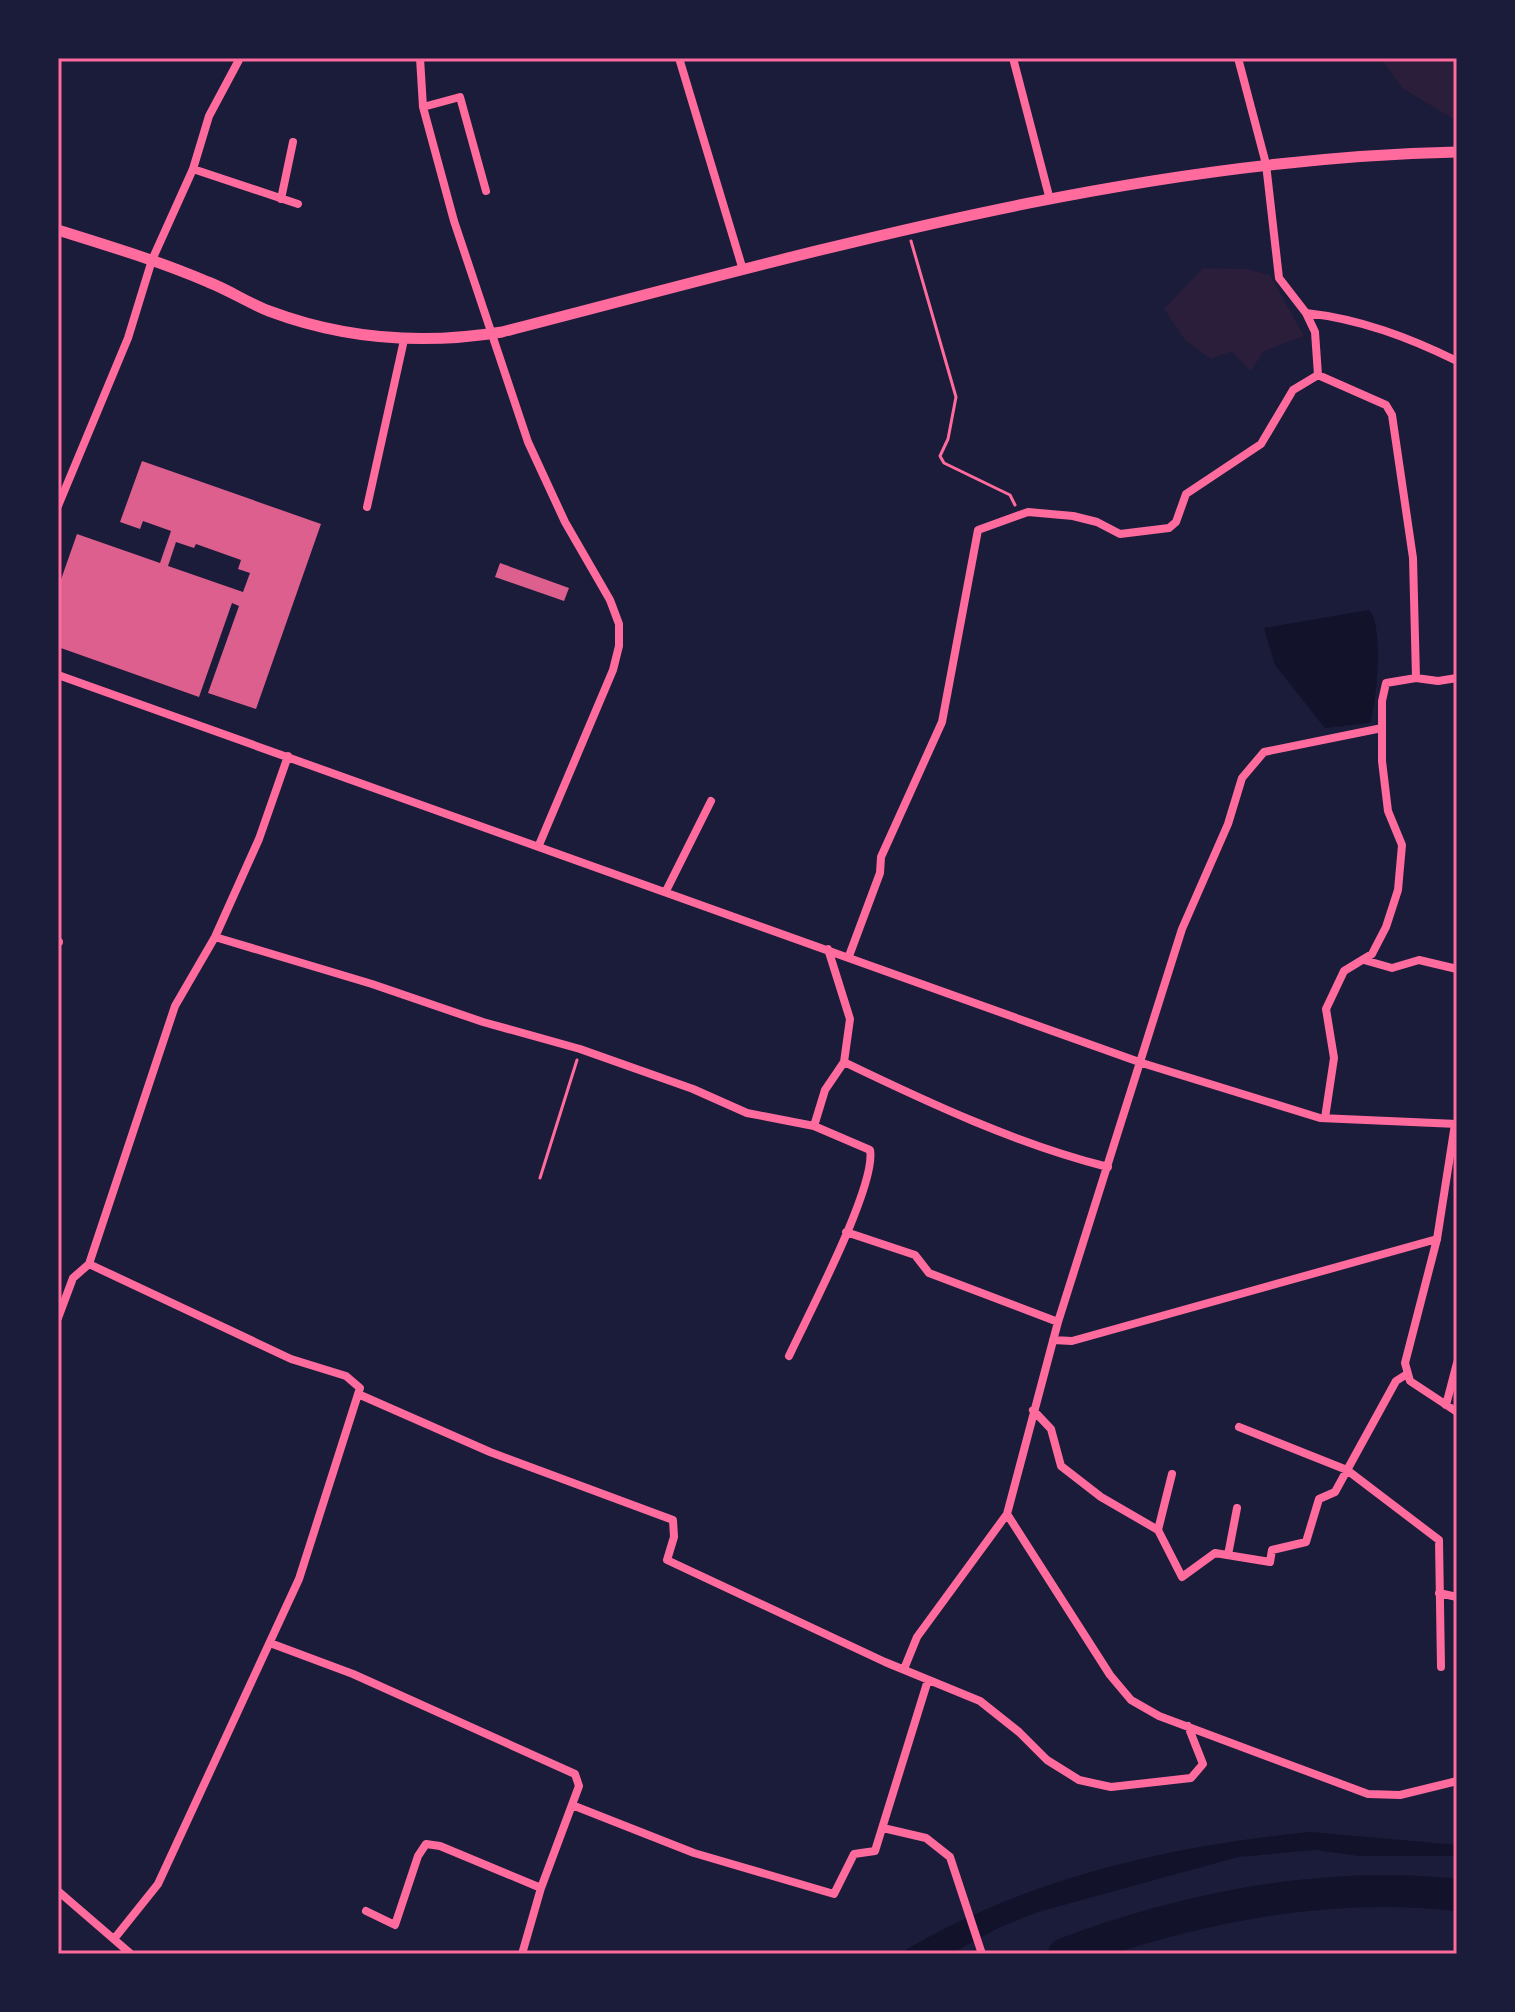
<svg xmlns="http://www.w3.org/2000/svg" width="1515" height="2012" viewBox="0 0 1515 2012" font-family="Commissioner,sans-serif">
<style>
.green{fill:#2a1e3b}
.water{fill:#12122b}
.lines{fill:none;stroke-linecap:round;stroke-linejoin:round}
.river{stroke:#12122b;stroke-width:32}
.building{fill:#dd5f8e;fill-rule:evenodd}
.path{stroke:#ff6b9d;stroke-width:3}
.minor{stroke:#ff6b9d;stroke-width:8}
.tertiary{stroke:#ff6b9d;stroke-width:11}
.neatline{fill:none;stroke:#ff6b9d;stroke-width:3}
</style>
<rect width="100%" height="100%" fill="#1b1b3a"/>
<path class="green" d="M1381,58H1457V121L1402,88Z
M1203,268L1246,269L1270,275L1304,336L1264,351L1251,371L1231,351L1211,359L1185,340L1164,309Z"/>
<path class="water" d="M1369,610C1384,625 1377,702 1370,723L1325,728L1275,665L1264,628Z
M1310,1832L1457,1845V1856H1359L1315,1850L1238,1857L1038,1912L998,1928L951,1954H899C1023,1879 1167,1846 1310,1832Z"/>
<g class="lines">
<path class="river" d="M1064,1954C1187,1908 1326,1880 1457,1895"/>
</g>
<path class="building" d="M142,461L321,524L256,709L208,693L239,606L232,603L199,697L58,647V588L77,534L160,563L171,531L143,521L140,529L120,522ZM176,542L194,548L196,544L241,560L238,569L250,573L243,592L168,566Z
M500,563L569,588L564,601L495,577Z"/>
<g class="lines">
<path class="path" d="M911,241L956,397L948,439L940,456L944,463L1010,495L1015,505
M540,1178L577,1060"/>
<path class="minor" d="M420,58L423,107L454,221L528,442L565,522L610,600L619,624V646L613,670L539,845
M679,58L743,270
M1013,58L1049,196
M1238,58L1266,164L1279,278L1306,313L1315,332L1318,375L1386,405L1392,415L1413,558L1416,678L1386,683L1382,701V761L1388,811L1402,845L1398,890L1386,927L1372,954L1344,971L1326,1009L1334,1058L1325,1118
M423,107L460,97L486,191
M193,169L298,204
M281,199L293,142
M1306,313C1360,319 1408,337 1457,361
M58,506L128,338L152,260L193,169L209,116L240,58
M367,507L404,340
M58,675L1142,1063L1320,1118L1457,1124
M1416,678L1438,681L1457,678
M666,891L711,801
M215,937L372,984L483,1022L580,1049L693,1089L747,1113L814,1126L870,1150C877,1185 807,1317 789,1356
M58,942H59
M849,956L880,873L881,857L942,722L978,530L1028,512L1073,516L1097,522L1120,534L1169,528L1176,522L1186,494L1261,444L1293,390L1318,375
M1364,960L1392,968L1419,960L1457,969
M844,1062C929,1103 1017,1144 1108,1167
M1455,1124L1437,1239L1405,1363L1410,1381L1457,1412
M814,1126L825,1090L844,1062L850,1019L828,949
M846,1232L915,1255L929,1273L1058,1322
M58,1318L73,1278L89,1264
M1053,1340L1072,1341L1437,1239
M358,1394L490,1452L673,1520L674,1537L667,1560L885,1662L980,1701L1019,1732L1047,1760L1079,1780L1111,1787L1191,1778L1203,1764L1188,1726
M1446,1405L1457,1363
M1033,1410L1051,1429L1061,1466L1101,1497L1158,1530L1182,1577L1215,1553L1270,1562L1272,1550L1306,1542L1319,1499L1335,1492L1396,1381L1407,1374
M1239,1427L1347,1470L1439,1540L1441,1667
M1007,1514L1110,1675L1131,1700L1159,1716L1368,1794L1400,1795L1457,1781
M1158,1530L1172,1474
M1228,1555L1237,1508
M1439,1593L1457,1597
M270,1643L353,1674L575,1774L579,1786L541,1888L522,1954
M904,1669L917,1637L1007,1514L1058,1322L1182,929L1228,824L1242,778L1264,752L1382,728
M572,1805L694,1853L834,1894L854,1854L875,1851L928,1680
M883,1828L926,1838L950,1857L982,1954
M58,1891L131,1954
M366,1911L395,1925L418,1856L426,1844L440,1846L541,1888
M114,1939L158,1884L299,1579L360,1388L346,1376L291,1359L89,1264L175,1006L215,937L259,839L288,756"/>
<path class="tertiary" d="M58,230C109,246 159,261 208,282C229,290 248,303 269,311C346,340 422,345 502,332C817,251 1130,159 1457,152"/>
</g>
<rect width="1515" height="2012" fill="none" stroke="#1b1b3a" stroke-width="120"/>
<rect x="60" y="60" width="1395" height="1892" class="neatline"/>
</svg>
